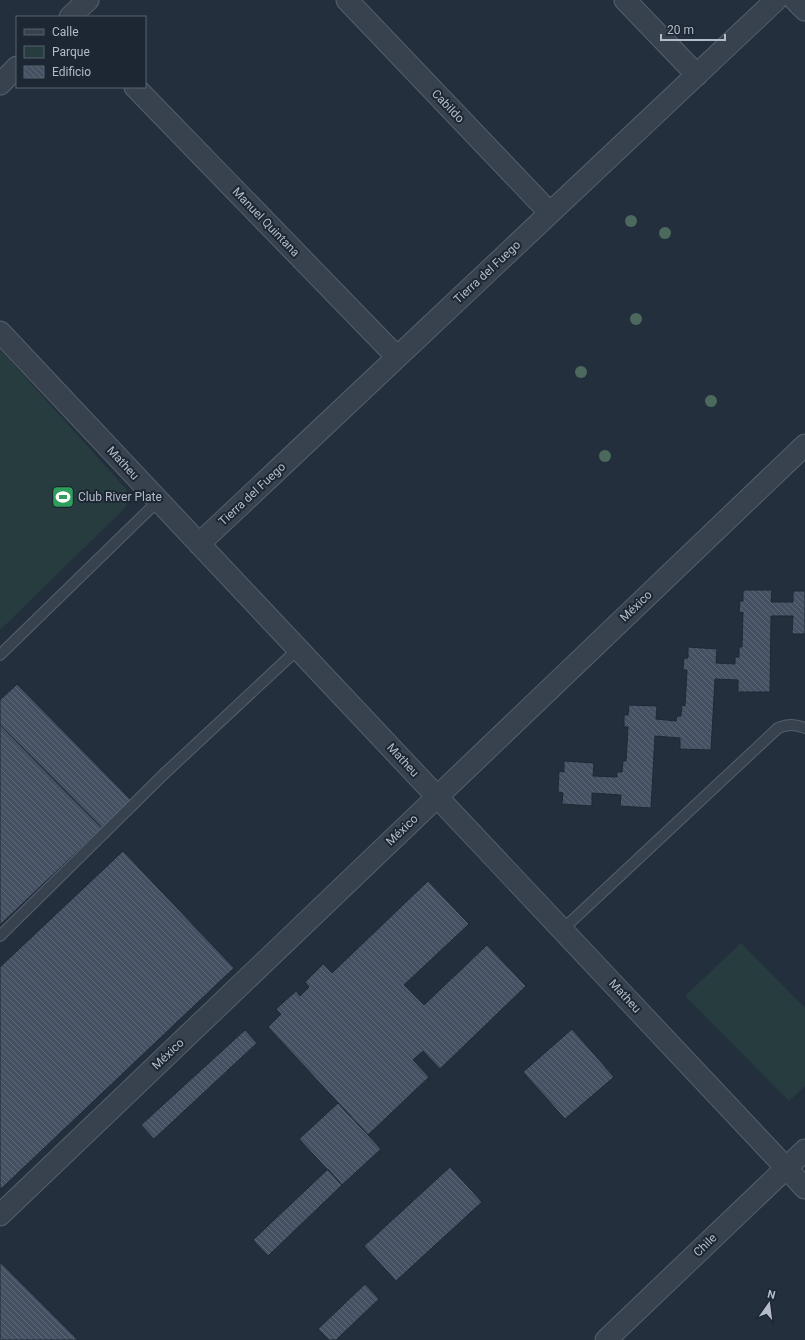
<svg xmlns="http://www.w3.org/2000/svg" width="805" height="1340" viewBox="0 0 805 1340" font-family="Roboto,sans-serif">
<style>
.green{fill:#263c3f}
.building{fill:url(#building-back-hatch);stroke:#1f2835}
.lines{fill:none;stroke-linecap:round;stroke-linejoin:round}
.service-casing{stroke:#565f6c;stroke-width:12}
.minor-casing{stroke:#565f6c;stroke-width:23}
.service{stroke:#38414e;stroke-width:10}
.minor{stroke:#38414e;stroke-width:21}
.tree{fill:#4b6a5d}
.labels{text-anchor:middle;stroke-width:4;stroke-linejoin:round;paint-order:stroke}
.street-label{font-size:12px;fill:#b4bcc9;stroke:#1d2633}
.poi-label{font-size:12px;fill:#b4bcc9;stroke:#1d2633;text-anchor:start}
</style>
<defs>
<pattern id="building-back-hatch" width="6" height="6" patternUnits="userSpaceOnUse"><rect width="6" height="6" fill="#455162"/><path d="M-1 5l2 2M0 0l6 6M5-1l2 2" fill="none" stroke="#5d6877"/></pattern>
</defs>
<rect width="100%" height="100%" fill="#242f3e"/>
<path class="green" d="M0,349L126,489L127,506L0,630Z
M741,943L805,1008V1086L789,1101L685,996Z"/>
<path class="building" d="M743,590H772L771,602H793V591H805V634H792L793,616H771L770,692H738V680L715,679L711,750L680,749V738L655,736L651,808L620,806L621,795L592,793V806L562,804L563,793L558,792L559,771L564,772V761L594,763L593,776L617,777V772H622L623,761H626L628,727H624V715H628L629,705L657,706L656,719L676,721L677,716H681L682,705L685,706L687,670H683L684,658H688V647L717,649L716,663L735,664V657H739V647H742L743,612L739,613L740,601H743Z
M17,684L132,801L102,828L0,725V700Z
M0,725L102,828L0,925Z
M123,851L234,968L1,1189L0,1187V967Z
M428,881L469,924L404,985L424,1005L487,945L526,986L440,1069L423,1051L413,1060L429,1077L368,1135L268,1027L281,1014L276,1009L296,991L300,996L309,987L305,982L323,964L332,973Z
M572,1029L614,1077L565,1119L523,1072Z
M245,1030L257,1043L154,1139L141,1125Z
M338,1103L381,1149L342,1185L299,1139Z
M450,1167L482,1202L396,1281L364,1246Z
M328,1169L342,1185L268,1256L253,1240Z
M0,1262L78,1340H0Z
M365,1284L379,1299L336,1340H329L318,1329Z"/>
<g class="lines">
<g class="service-casing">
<path id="service" d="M0,655L158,501
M562,930L778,728C788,724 795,724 805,728
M0,936L164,774L298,649"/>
</g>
<g class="minor-casing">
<path id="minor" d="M347,0L550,213
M625,0L697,75
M795,0L805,10
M70,17L88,0
M0,84L17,67
M135,87L397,357
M0,332L805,1188
M199,544L776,0
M0,1215L805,445
M606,1340L805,1150"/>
</g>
<use href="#service" class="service"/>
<use href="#minor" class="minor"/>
</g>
<g class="tree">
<circle cx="631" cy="221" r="6"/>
<circle cx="665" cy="233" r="6"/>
<circle cx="636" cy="319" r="6"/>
<circle cx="581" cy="372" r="6"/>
<circle cx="711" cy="401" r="6"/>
<circle cx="605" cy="456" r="6"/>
</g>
<defs>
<g id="stadium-square" transform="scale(1.15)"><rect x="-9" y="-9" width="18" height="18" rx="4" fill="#2e9e5b" stroke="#1d2633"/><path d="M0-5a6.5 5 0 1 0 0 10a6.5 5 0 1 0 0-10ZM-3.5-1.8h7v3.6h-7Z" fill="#fff"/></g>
</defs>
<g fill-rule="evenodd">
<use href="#stadium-square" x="63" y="497"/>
</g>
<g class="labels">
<g class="street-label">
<text transform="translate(448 106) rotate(46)" y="4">Cabildo</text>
<text transform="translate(266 222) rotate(46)" y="4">Manuel Quintana</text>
<text transform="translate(487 272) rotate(-43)" y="4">Tierra del Fuego</text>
<text transform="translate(123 463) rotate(47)" y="4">Matheu</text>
<text transform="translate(252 494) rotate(-43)" y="4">Tierra del Fuego</text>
<text transform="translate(636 606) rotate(-44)" y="4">México</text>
<text transform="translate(403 760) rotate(47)" y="4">Matheu</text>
<text transform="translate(402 830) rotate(-44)" y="4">México</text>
<text transform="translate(625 996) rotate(47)" y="4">Matheu</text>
<text transform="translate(168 1054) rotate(-44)" y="4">México</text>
<text transform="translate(705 1245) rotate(-44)" y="4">Chile</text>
</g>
<g class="poi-label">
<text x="78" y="501">Club River Plate</text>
</g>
</g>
<rect x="16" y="16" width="130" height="72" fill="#1d2633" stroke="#59626f"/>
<rect x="24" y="29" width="20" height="6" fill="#38414e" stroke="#59626f"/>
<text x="52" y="36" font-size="12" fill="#b4bcc9">Calle</text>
<rect x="24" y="46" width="20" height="12" fill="#263c3f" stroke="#59626f"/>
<text x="52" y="56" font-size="12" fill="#b4bcc9">Parque</text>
<rect x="24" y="66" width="20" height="12" fill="url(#building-back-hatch)" stroke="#59626f"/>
<text x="52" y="76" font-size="12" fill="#b4bcc9">Edificio</text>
<g transform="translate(769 1304) rotate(14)" stroke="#1d2633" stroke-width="3" paint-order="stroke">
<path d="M0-3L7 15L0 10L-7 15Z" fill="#b4bcc9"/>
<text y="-6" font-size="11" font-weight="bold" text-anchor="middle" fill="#b4bcc9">N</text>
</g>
<path d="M661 34v6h64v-6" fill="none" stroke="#b4bcc9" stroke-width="2"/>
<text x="667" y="34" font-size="12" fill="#b4bcc9" stroke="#1d2633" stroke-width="3" paint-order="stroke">20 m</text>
</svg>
